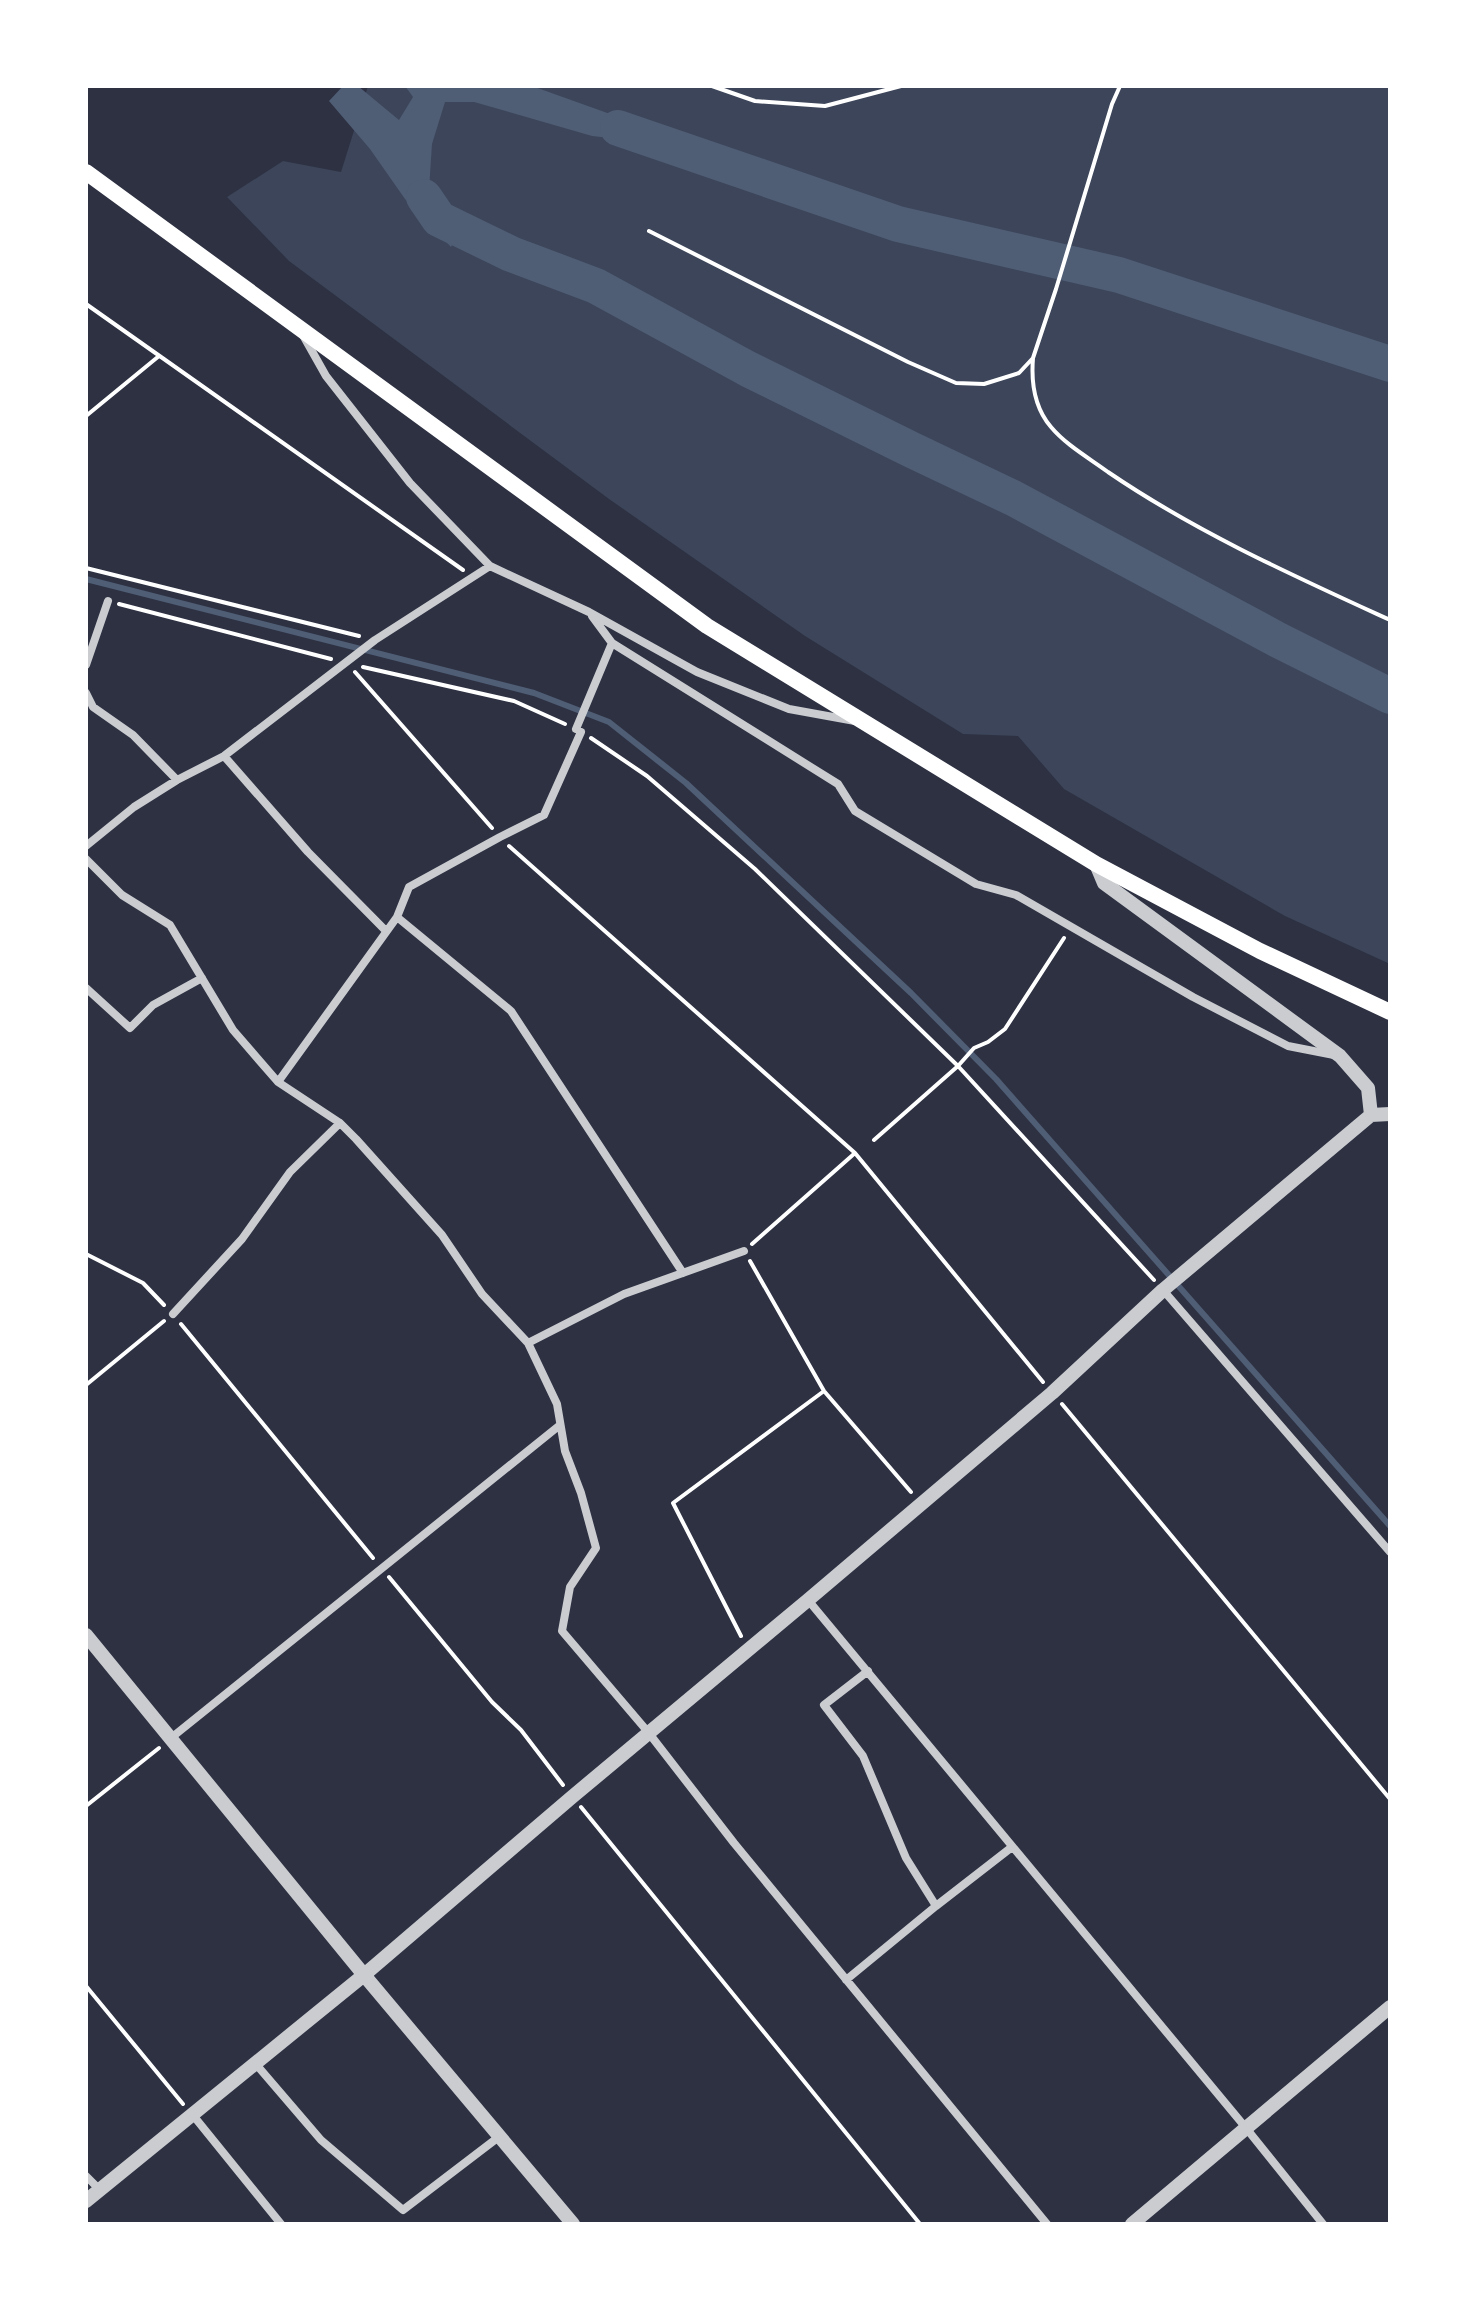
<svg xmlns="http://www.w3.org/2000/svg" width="1476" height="2310" viewBox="0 0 1476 2310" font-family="'Public Sans',sans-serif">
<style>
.green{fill:#3c4559}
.water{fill:#4f5d75}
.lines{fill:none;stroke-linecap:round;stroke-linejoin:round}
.stream{stroke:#4f5d75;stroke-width:6}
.river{stroke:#4f5d75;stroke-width:36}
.path{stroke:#fff;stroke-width:4}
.minor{stroke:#caccd0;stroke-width:8}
.tertiary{stroke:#caccd0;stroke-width:14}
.secondary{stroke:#fff;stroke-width:16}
</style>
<rect width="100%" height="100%" fill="#2d3142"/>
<path class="green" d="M368,86H1390V964L1285,916L1064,789L1018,736L963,734L805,636L609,499L289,261L227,197L283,161L341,172Z"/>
<path class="water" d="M343,86H358L399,120L413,97L405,86H532L613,115L664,144L592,136L474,102H445L432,144L429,190L465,218L451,247L405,199L370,149L329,101Z"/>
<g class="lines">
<path class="stream" d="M86,579L534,693L609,722L686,783L911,993L996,1079L1390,1526"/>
<path class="river" d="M618,128L898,224L1119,275L1390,364
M424,197L439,219L511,254L596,286L748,369L912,450L1013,498L1278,640L1390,696"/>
<path class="path" d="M712,86L755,101L825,106L901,86
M649,231L908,362L956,383L984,384L1019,373L1033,358L1056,289L1112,104L1120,86
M86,304L463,570
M1033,358C1031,382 1034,407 1051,427C1066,445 1089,458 1108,472C1196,532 1294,576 1390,620
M86,416L159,356
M86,568L359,636
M119,604L331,659
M363,667L514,701L565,724
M355,672L492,828
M591,738L647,776L755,869L958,1066L1154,1280
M509,846L855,1153L1043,1382
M874,1140L958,1066L974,1048L988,1042L1005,1029L1064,938
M752,1244L855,1153
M86,1254L143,1283L164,1305
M750,1261L824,1391L911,1492
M181,1324L373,1558
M86,1385L164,1321
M1062,1404L1390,1799
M389,1577L492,1702L521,1730L563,1785
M741,1636L673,1503L824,1391
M86,1806L159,1748
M581,1807L920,2224
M86,1986L183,2104"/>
<path class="minor" d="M304,337L326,376L410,483L490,566L589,612L697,672L789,709L855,721
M612,643L838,784L855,811L976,884L1016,895L1193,997L1288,1046L1334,1055
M86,665L108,601
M86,693L93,707L133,735L177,780
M576,729L612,643L592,616
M224,756L308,852L386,931
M86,846L134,807L177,780L224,756L375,640L490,566
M86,859L122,895L170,925L233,1030L278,1082L340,1123L356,1139L442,1235L482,1294L528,1343L557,1404L565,1451L581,1493L596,1548L570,1587L562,1631L648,1732L734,1843L1047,2224
M397,917L409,887L500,837L544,815L581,732
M86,988L130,1028L153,1005L202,978
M278,1082L397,917L511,1011L683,1273
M1163,1290L1390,1552
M173,1314L242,1239L290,1172L340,1123
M528,1343L624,1294L744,1251
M808,1600L1246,2128L1323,2224
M868,1671L824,1705L863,1756L906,1858L936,1906
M171,1738L560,1425
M846,1980L936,1906L1012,1847
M255,2063L321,2140L403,2210L500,2136
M192,2114L281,2224
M86,2176L99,2189"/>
<path class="tertiary" d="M1096,864L1104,883L1340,1056L1368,1088L1371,1115
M1371,1115L1390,1114
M86,1635L364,1975L573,2224
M86,2201L364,1975L572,1797L808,1600L1052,1393L1163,1290L1371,1115
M1132,2224L1390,2007"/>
<path class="secondary" d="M86,172L707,626L1096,864L1260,951L1390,1012"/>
</g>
<rect width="1476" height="2310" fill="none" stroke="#ffffff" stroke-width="176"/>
</svg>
